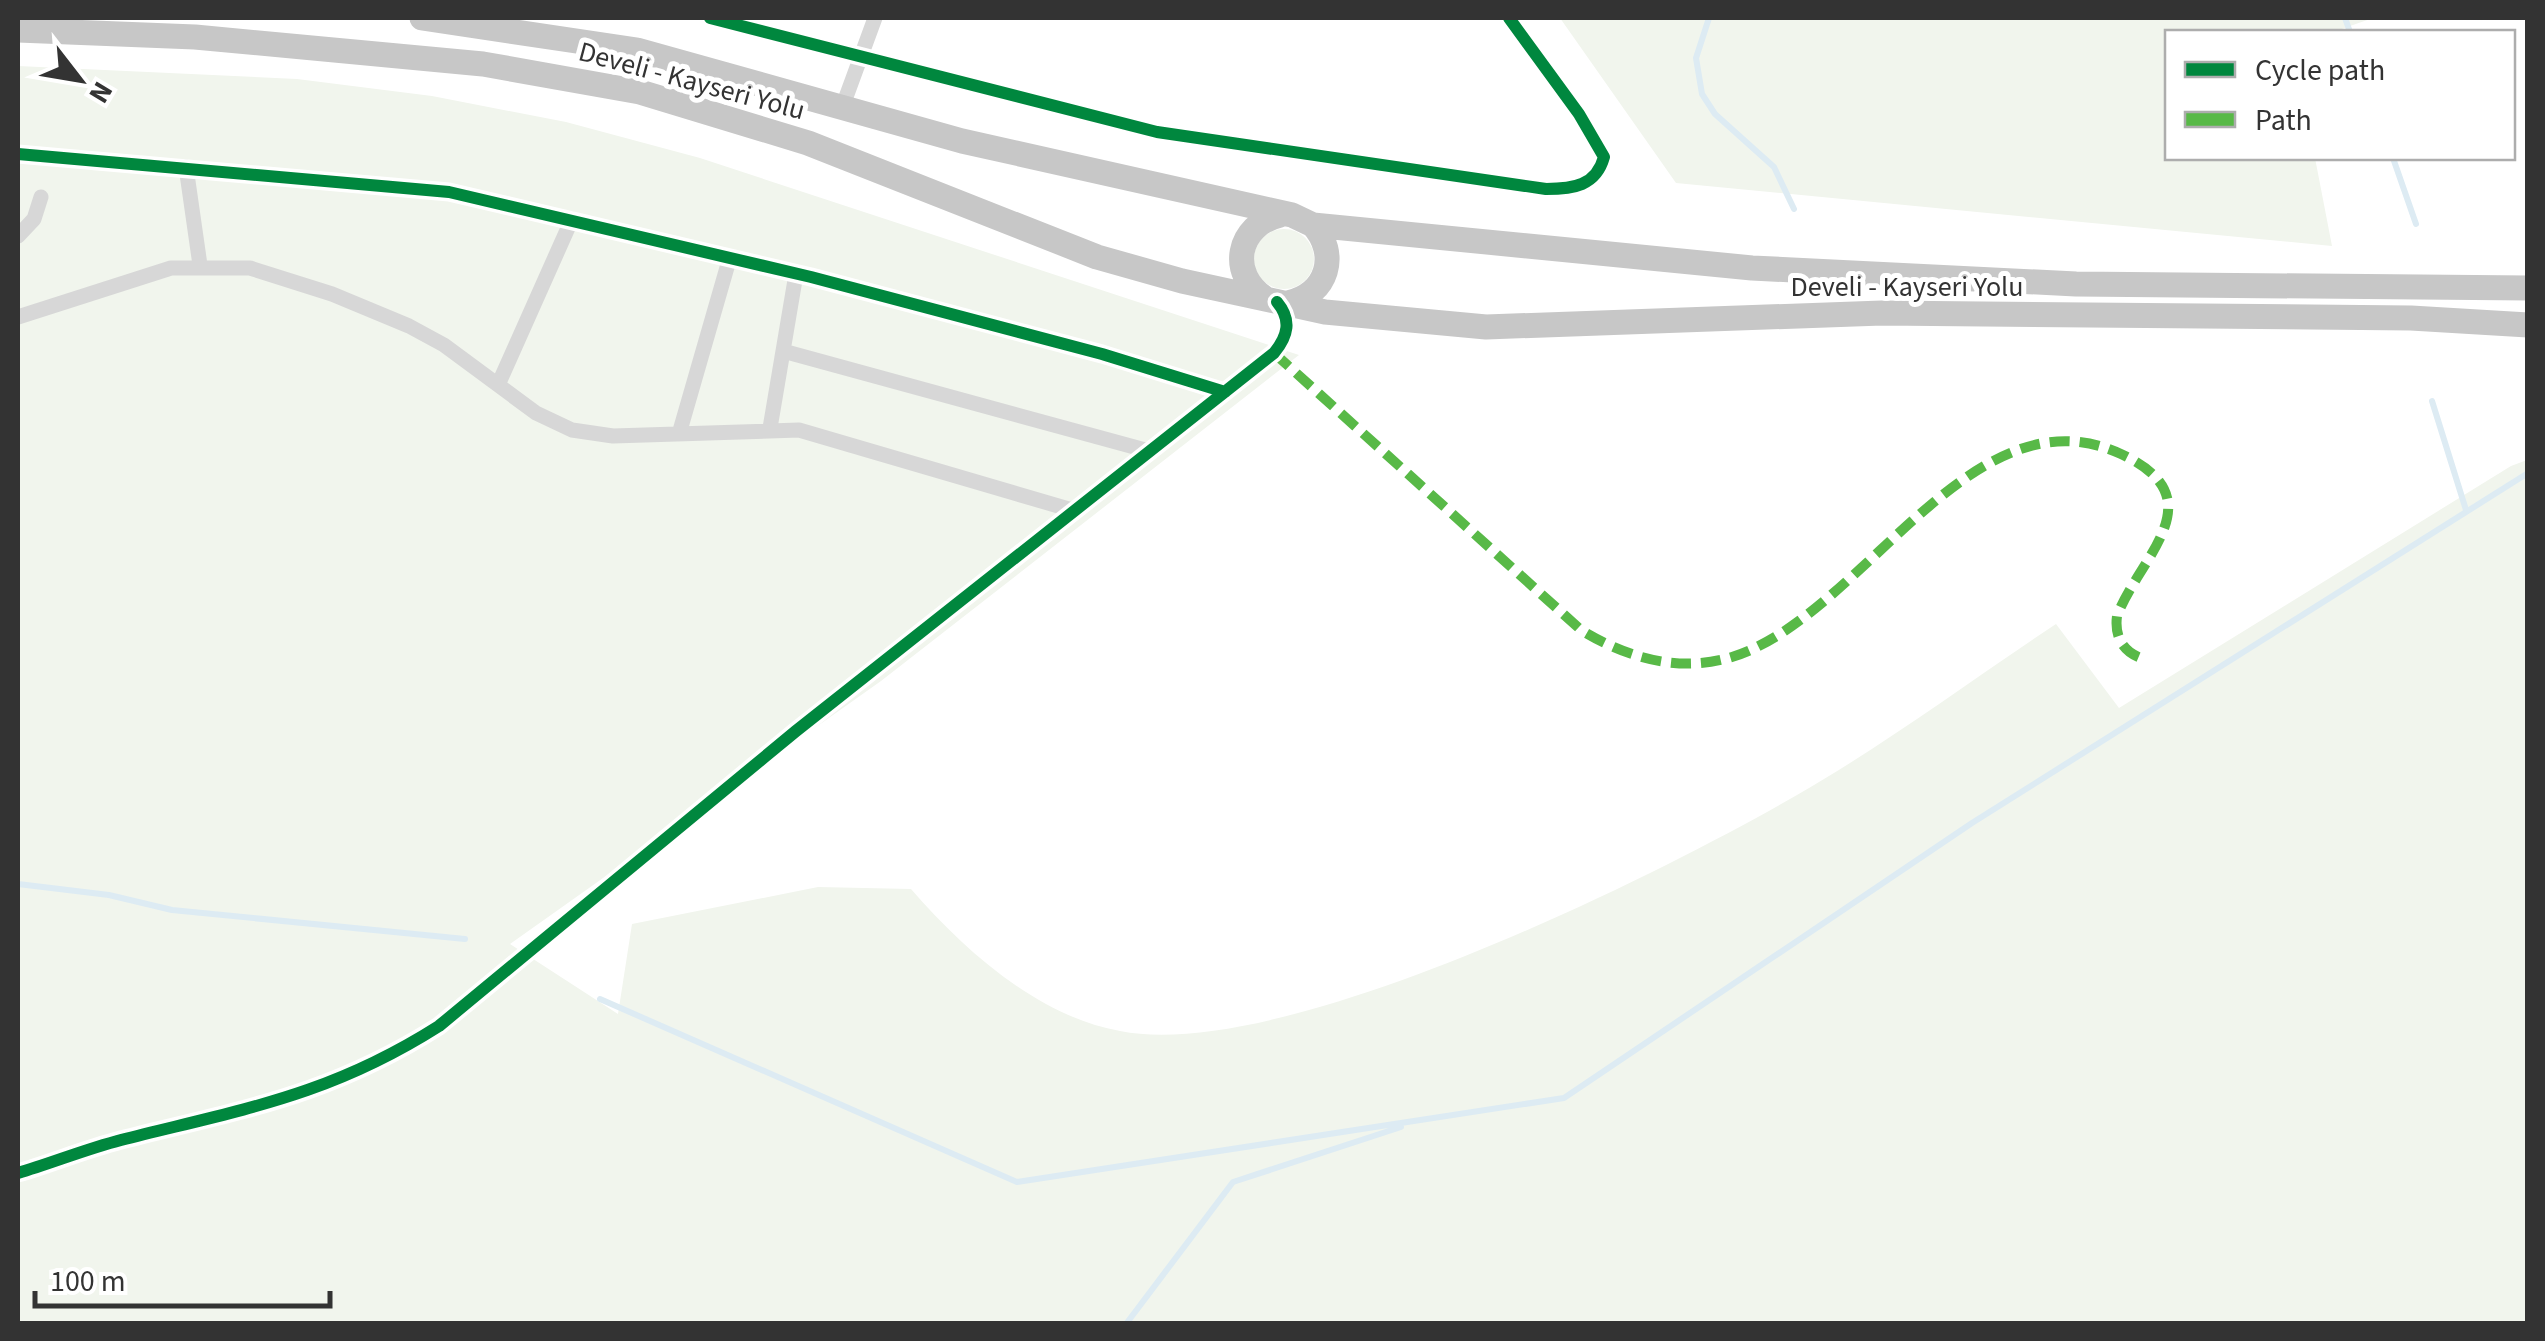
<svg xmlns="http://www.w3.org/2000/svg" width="2545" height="1341" viewBox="0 0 2545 1341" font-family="'Source Sans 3',sans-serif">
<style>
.green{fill:#f1f5ed}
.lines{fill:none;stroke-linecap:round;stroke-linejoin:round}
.stream{stroke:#ddebf3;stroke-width:6}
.minor{stroke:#d7d7d7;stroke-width:15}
.trunk{stroke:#c7c7c7;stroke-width:25}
.quiet{stroke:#58b947;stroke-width:10;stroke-dasharray:20 10;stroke-linecap:butt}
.cycleway-casing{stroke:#fff;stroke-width:19}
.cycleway{stroke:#00873e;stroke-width:12}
.labels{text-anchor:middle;stroke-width:10;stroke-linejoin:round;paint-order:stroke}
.street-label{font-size:28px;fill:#333;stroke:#fff}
</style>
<rect width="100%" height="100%" fill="#fff"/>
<path class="green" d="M1560,18H2373L2333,32H2168V158H2315L2332,246L1676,183Z
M18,66L297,79L432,96L566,122L700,158L1299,355L881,681L510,944L618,1014L632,924L818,887L911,889C964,950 1037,1016 1120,1031C1281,1063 1653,878 1797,795C1886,744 1970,681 2056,624L2119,708L2511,466L2527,460V1323H18Z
M1254 259a30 30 0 1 1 60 0a30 30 0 1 1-60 0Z"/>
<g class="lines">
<path class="stream" d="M1709,18L1696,58L1702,94L1715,114L1774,167L1794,209
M2345,18L2350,32
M2393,158L2416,224
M2432,401L2466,510
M18,884L109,895L172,910L465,939
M600,999L1017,1182L1564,1098L1972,823L2528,473
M1126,1324L1233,1182L1401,1127"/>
<path class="minor" d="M710,18L1157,132L1546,189C1573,189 1596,186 1604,157L1579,114L1509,18
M842,108L875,18
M18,154L449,192L811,277L1102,354L1225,392
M186,167L200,265
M18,236L34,219L41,197
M18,317L171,268H250L332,294L409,326L444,345L536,413L572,430L613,436L799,430L1072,510
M783,351L1149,451
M498,385L572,219
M770,428L796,274
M679,434L730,257
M18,1173C52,1163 86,1149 121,1140C243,1109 329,1096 439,1026L796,731L1274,353C1288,336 1292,320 1277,302"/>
<path class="trunk" d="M422,18L637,50L962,141L1292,215L1313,225L1752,268L2076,284L2528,288
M18,30L195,37L483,64L640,92L808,143L1097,257L1182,281L1325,312L1486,327L1882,313L2411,318L2528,325
M1266,299C1227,274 1237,225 1280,215
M1288,303C1328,294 1339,254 1313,225"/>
<path class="quiet" d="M1274,353L1581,630C1627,658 1679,673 1732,657C1864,616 1971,385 2121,454C2218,499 2139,557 2117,616C2114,639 2125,655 2148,660"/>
<g class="cycleway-casing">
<path id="cycleway" d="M710,18L1157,132L1546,189C1573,189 1596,186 1604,157L1579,114L1509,18
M18,154L449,192L811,277L1102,354L1225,392
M18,1173C52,1163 86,1149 121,1140C243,1109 329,1096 439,1026L796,731L1274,353C1288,336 1292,320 1277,302"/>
</g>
<use href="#cycleway" class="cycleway"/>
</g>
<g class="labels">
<g class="street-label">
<text transform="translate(692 80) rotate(15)" y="10">Develi - Kayseri Yolu</text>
<text x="1907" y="296">Develi - Kayseri Yolu</text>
</g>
</g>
<rect width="2545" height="1341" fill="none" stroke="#333333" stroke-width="40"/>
<rect x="2165" y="30" width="350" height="130" fill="#ffffff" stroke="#adadad" stroke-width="2.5"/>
<rect x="2185" y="62" width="50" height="15" fill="#00873e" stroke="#adadad" stroke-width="2.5"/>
<text x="2255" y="80" font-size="30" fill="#333333">Cycle path</text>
<rect x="2185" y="112" width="50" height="15" fill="#58b947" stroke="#adadad" stroke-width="2.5"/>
<text x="2255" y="130" font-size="30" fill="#333333">Path</text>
<g transform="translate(80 80) rotate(121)" stroke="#ffffff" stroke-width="8" paint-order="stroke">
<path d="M0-8L18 38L0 25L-18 38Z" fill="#333333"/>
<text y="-15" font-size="28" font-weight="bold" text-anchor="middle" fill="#333333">N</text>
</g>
<path d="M35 1291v15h295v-15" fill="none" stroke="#333333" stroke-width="5"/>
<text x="50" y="1291" font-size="30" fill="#333333" stroke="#ffffff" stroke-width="8" paint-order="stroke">100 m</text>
</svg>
